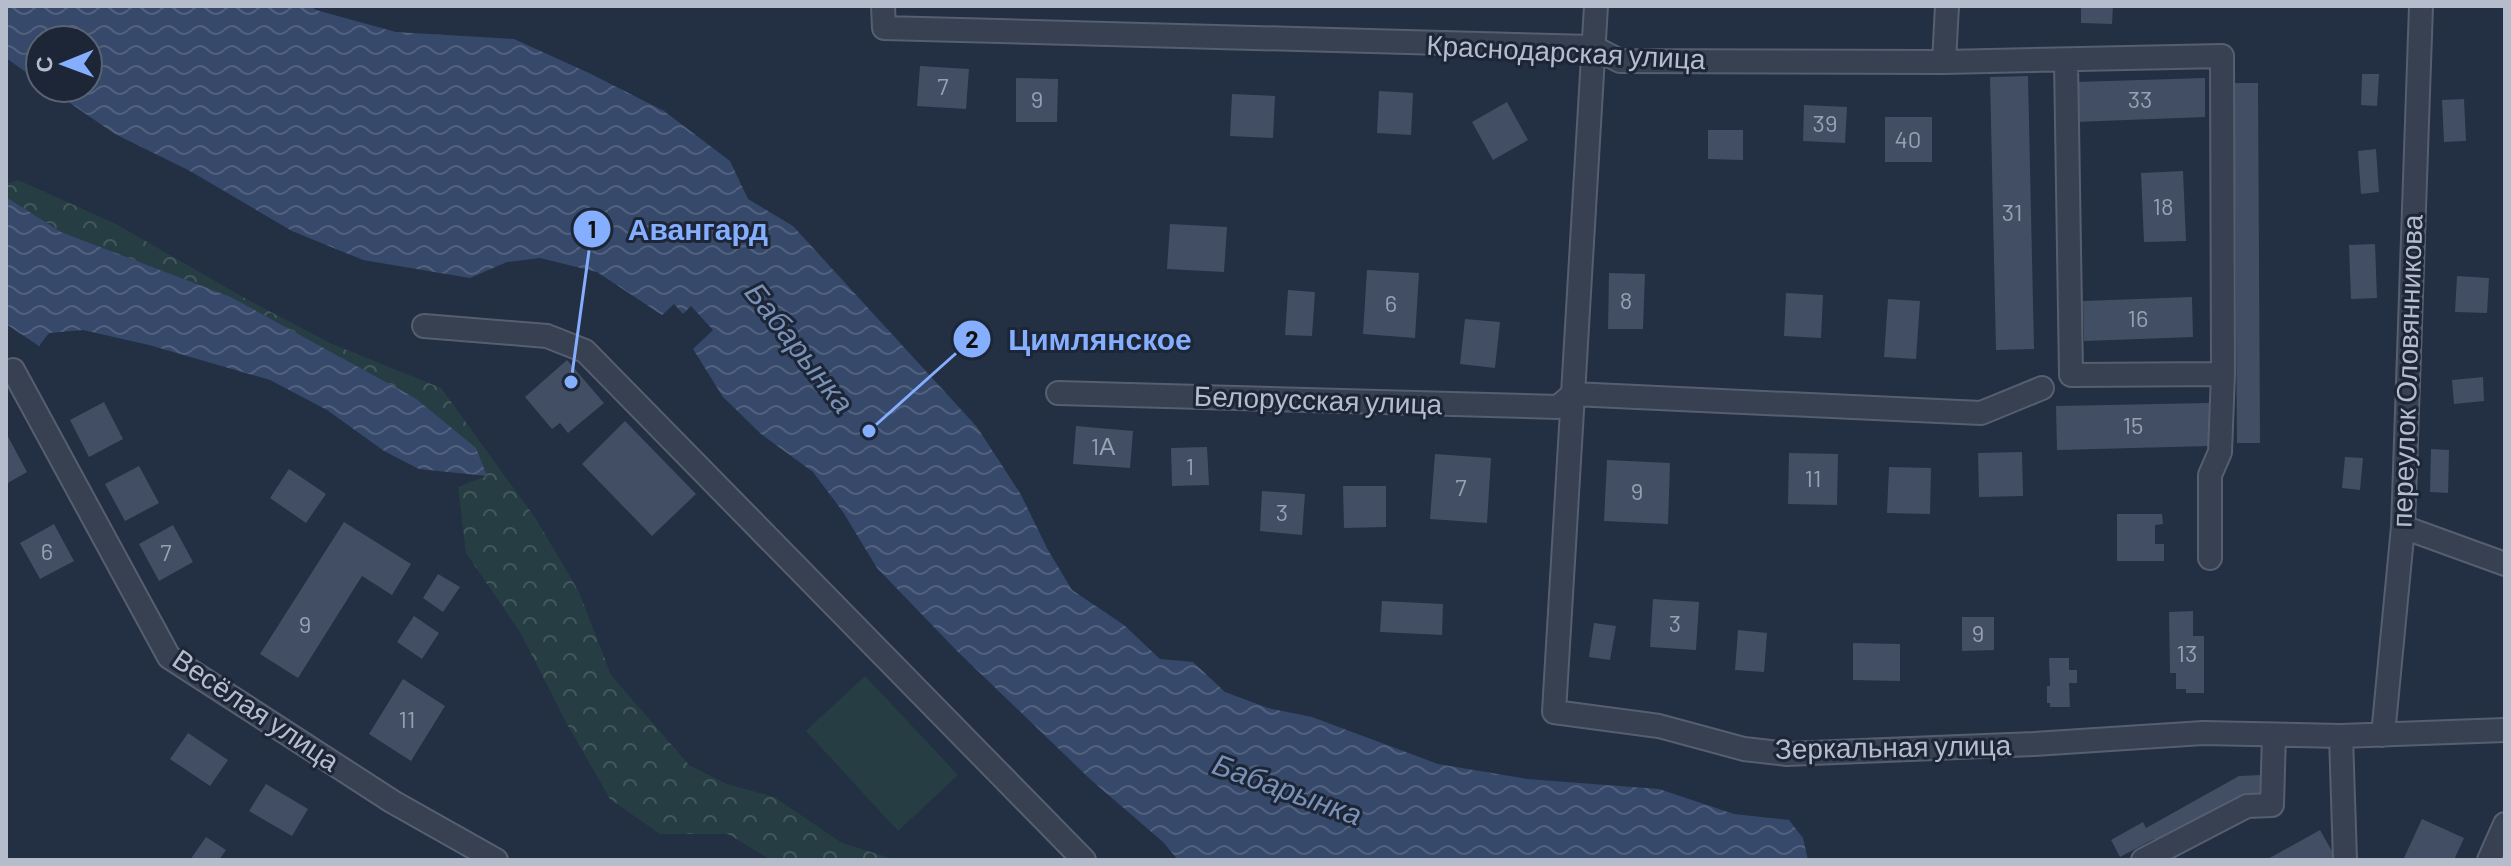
<svg xmlns="http://www.w3.org/2000/svg" width="2511" height="866" viewBox="0 0 2511 866" font-family="Barlow,sans-serif">
<style>
.green{fill:#263e43}
.forest{fill:url(#forest-crowns)}
.water{fill:url(#water-waves)}
.building{fill:#424e64}
.lines{fill:none;stroke-linecap:round;stroke-linejoin:round}
.minor-casing{stroke:#565f6f;stroke-width:26}
.minor{stroke:#384151;stroke-width:22}
.labels{text-anchor:middle;stroke-width:6;stroke-linejoin:round;paint-order:stroke}
.number-label{font-size:24px;fill:#98a0b2}
.street-label{font-size:28px;fill:#b5bccc;stroke:#1d2637}
.water-label{font-size:30px;font-style:italic;fill:#7a90b5;stroke:#1d2637}
.leader{fill:none;stroke:#86aeff;stroke-width:3}
.callout-dot{fill:#86aeff;stroke:#1d2637;stroke-width:3}
.mark-label{font-size:24px;text-anchor:middle;font-weight:bold;fill:#111}
.callout-label{font-size:30px;text-anchor:middle;font-weight:bold;fill:#86aeff;stroke:#1d2637;stroke-width:6;stroke-linejoin:round;paint-order:stroke}
</style>
<defs>
<pattern id="forest-crowns" width="20" height="18" patternUnits="userSpaceOnUse" patternTransform="scale(2)"><rect width="20" height="18" fill="#263e43"/><path d="M2 6a3 3 0 1 1 6 0M12 15a3 3 0 1 1 6 0" fill="none" stroke="#43585d"/></pattern>
<pattern id="water-waves" width="16" height="10" patternUnits="userSpaceOnUse" patternTransform="scale(2)"><rect width="16" height="10" fill="#36496a"/><path d="M0 5q4-4 8 0t8 0" fill="none" stroke="#51617e"/></pattern>
</defs>
<rect width="100%" height="100%" fill="#232f42"/>
<path class="green" d="M865,676L958,775L898,831L806,731Z"/>
<path class="forest" d="M18,180L116,224L248,300L332,344L441,388L536,519L579,592L611,675L689,765L727,784L774,797L842,843L896,860H771L728,834H660L610,799L567,724L520,632L466,553L458,487L486,476L415,398L231,297L61,232L6,197V184Z"/>
<path class="water" d="M6,6H310L316,10L396,32L514,39L589,73L664,111L730,161L748,199L793,226L977,427L1020,493L1048,550L1072,590L1124,625L1160,659L1193,662L1225,692L1268,708L1312,717L1438,764L1527,779L1659,789L1734,814L1789,820L1803,838L1808,860H1178L1163,842L1091,780L957,651L877,568L843,512L813,472L761,434L723,397L693,349L713,330L691,306L683,314L674,304L662,315L597,272L540,258L507,262L470,278L363,260L292,231L190,171L115,134L48,88H88V40H40V82L6,58Z
M6,197L61,232L231,297L415,398L476,448L487,476L419,469L384,451L327,410L270,380L149,345L83,330L49,333L39,346L6,324Z"/>
<path class="building" d="M2081,6H2113L2112,24L2081,23Z
M920,66L969,69L966,109L917,106Z
M2362,74H2379L2377,106L2361,105Z
M2028,76L2034,349L1996,350L1990,77Z
M1016,78L1058,79L1057,122H1016Z
M2205,78V117L2075,122V82Z
M2234,83H2258L2260,443H2237Z
M1379,91L1413,93L1411,135L1377,133Z
M1232,94L1275,96L1273,138L1230,136Z
M2464,99L2466,141L2444,142L2442,100Z
M1507,102L1528,140L1493,160L1472,122Z
M1804,105L1847,107L1845,143L1803,141Z
M1885,117H1932V162H1885Z
M1708,130H1743V160L1708,159Z
M2376,149L2379,192L2361,194L2358,151Z
M2183,171L2186,241L2144,242L2141,173Z
M1170,224L1227,227L1224,272L1167,269Z
M2375,244L2377,298L2351,299L2349,245Z
M1367,270L1419,273L1415,338L1363,334Z
M1609,273L1645,274L1643,329H1608Z
M2457,276L2489,278L2487,313L2455,312Z
M1288,290L1315,292L1312,336L1285,335Z
M1786,293L1823,295L1821,338L1784,336Z
M2192,297L2193,337L2084,341L2083,301Z
M1888,299L1920,301L1916,359L1884,357Z
M1465,319L1500,322L1495,368L1460,364Z
M567,360L604,403L568,433L560,423L552,429L525,397Z
M2483,377L2484,401L2454,404L2452,380Z
M104,402L123,439L89,457L70,420Z
M2209,403L2210,446L2057,450L2056,406Z
M625,421L696,494L652,536L582,464Z
M1076,426L1133,431L1130,468L1073,464Z
M6,433L27,472L6,484Z
M1207,447L1209,485L1172,486L1171,448Z
M2431,449L2449,450L2448,493L2430,492Z
M2022,452L2023,496L1979,497L1978,453Z
M1789,453L1838,454L1837,505L1788,504Z
M1435,454L1491,458L1487,523L1430,519Z
M2345,457L2363,458L2360,490L2342,488Z
M1607,460L1670,463L1668,524L1604,521Z
M139,466L159,503L125,521L105,484Z
M1889,467L1931,468L1930,514L1887,513Z
M289,469L326,494L306,523L270,498Z
M1343,486H1386V527L1344,528Z
M1262,491L1305,494L1302,535L1260,531Z
M2117,514H2162L2163,524L2155,525V544H2164V561H2117Z
M344,522L411,564L392,595L362,576L298,678L260,654Z
M54,524L74,561L40,579L20,543Z
M173,525L193,562L159,581L139,544Z
M438,574L460,587L443,612L423,598Z
M1653,599L1699,602L1696,650L1650,647Z
M1382,601L1443,604L1442,635L1380,632Z
M2193,611V636H2204V693H2186V689H2176V673H2170L2169,612Z
M414,616L439,633L422,659L397,642Z
M1962,617H1994V650L1962,651Z
M1594,623L1616,626L1610,660L1589,657Z
M1738,630L1767,633L1764,672L1735,670Z
M1853,643L1900,644V681L1853,680Z
M2049,658H2069V670H2077V683H2069L2070,707H2050V703H2047V686H2050Z
M403,679L445,706L411,761L369,734Z
M188,733L228,760L210,786L170,759Z
M2261,775L2263,797L2157,844L2154,839L2120,857L2111,840L2143,822L2146,828L2239,776Z
M266,784L308,809L292,836L249,811Z
M2422,819L2464,838L2454,860H2403Z
M2320,830L2337,860H2266Z
M206,837L226,850L219,860H190Z"/>
<g class="lines">
<g class="minor-casing">
<path id="minor" d="M883,6L884,28L1593,47L1620,61L1944,62L2222,56L2223,374L2220,452L2210,475V558
M1596,6L1573,394L1981,413L2042,388
M2066,61L2071,375L2223,374
M1944,62L1947,6
M424,326L547,336L585,351L1084,860
M13,370L169,657L393,802L496,860
M1058,393L1558,407L1573,394
M1573,394L1554,712L1659,726L1744,749L1787,754L2034,744L2203,733L2341,736L2505,730
M2403,527L2505,564
M2383,735L2403,527L2421,6
M2341,736L2345,860
M2143,860L2247,806L2272,805L2274,735
M2489,860L2505,824"/>
</g>
<use href="#minor" class="minor"/>
</g>
<g class="labels">
<g class="number-label">
<text x="943" y="95">7</text>
<text x="1037" y="108">9</text>
<text x="2140" y="108">33</text>
<text x="1825" y="132">39</text>
<text x="1908" y="148">40</text>
<text x="2163" y="215">18</text>
<text x="2012" y="221">31</text>
<text x="1626" y="309">8</text>
<text x="1391" y="312">6</text>
<text x="2138" y="327">16</text>
<text x="2133" y="434">15</text>
<text x="1103" y="455">1А</text>
<text x="1190" y="475">1</text>
<text x="1813" y="487">11</text>
<text x="1461" y="496">7</text>
<text x="1637" y="500">9</text>
<text x="1282" y="521">3</text>
<text x="47" y="560">6</text>
<text x="166" y="561">7</text>
<text x="1675" y="632">3</text>
<text x="305" y="633">9</text>
<text x="1978" y="642">9</text>
<text x="2187" y="662">13</text>
<text x="407" y="728">11</text>
</g>
<g class="street-label">
<text transform="translate(1566 52) rotate(3)" y="10">Краснодарская улица</text>
<text transform="translate(2407 371) rotate(-88)" y="10">переулок Оловянникова</text>
<text transform="translate(1318 400) rotate(2)" y="10">Белорусская улица</text>
<text transform="translate(256 710) rotate(34)" y="10">Весёлая улица</text>
<text transform="translate(1893 747) rotate(-1)" y="10">Зеркальная улица</text>
</g>
<g class="water-label">
<text transform="translate(799 348) rotate(52)" y="10">Бабарынка</text>
<text transform="translate(1287 790) rotate(20)" y="10">Бабарынка</text>
</g>
</g>
<path class="leader" d="M571 382L592 229M869 431L972 339"/>
<g class="callout-dot">
<circle cx="571" cy="382" r="8"/>
<circle cx="869" cy="431" r="8"/>
<circle cx="592" cy="229" r="20"/>
<circle cx="972" cy="339" r="20"/>
</g>
<g class="mark-label">
<text x="592" y="238">1</text>
<text x="972" y="348">2</text>
</g>
<g class="callout-label">
<text x="698" y="240">Авангард</text>
<text x="1100" y="350">Цимлянское</text>
</g>
<rect width="2511" height="866" fill="none" stroke="#b5bccc" stroke-width="16"/>
<g transform="translate(64 64) rotate(269)"><circle r="38" fill="#1d2637" stroke="#5a6273" stroke-width="2"/>
<path d="M0-6L14 30L0 20L-14 30Z" fill="#86aeff"/>
<text y="-12" font-size="22" font-weight="bold" text-anchor="middle" fill="#b5bccc">С</text>
</g>
</svg>
